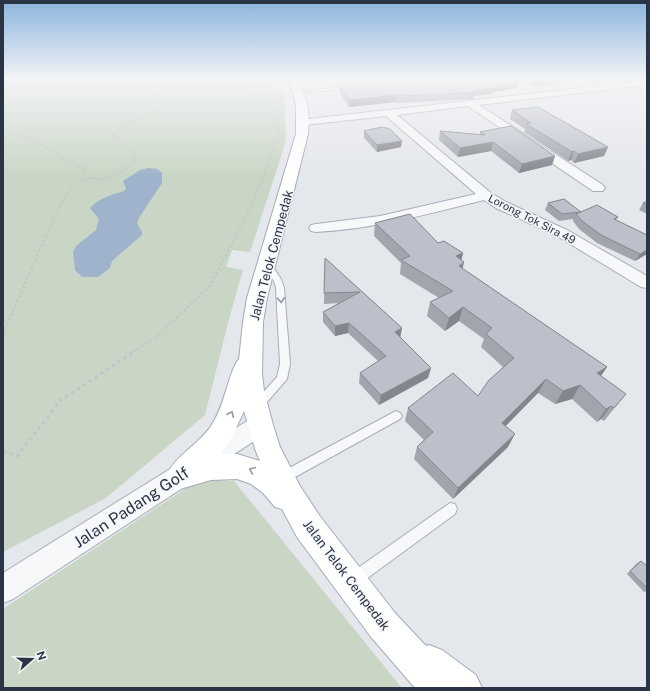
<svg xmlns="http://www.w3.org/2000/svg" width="650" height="691" viewBox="0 0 650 691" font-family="'Public Sans',sans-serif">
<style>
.green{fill:#c9d6c5}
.water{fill:#9fb4cc}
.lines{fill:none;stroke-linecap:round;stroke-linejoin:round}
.service-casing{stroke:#a9aeb7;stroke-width:2}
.minor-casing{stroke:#a9aeb7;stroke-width:2}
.primary-casing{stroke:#a3abb8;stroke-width:2}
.path-far2{stroke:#c2c5cb;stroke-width:1.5;stroke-dasharray:1.5 1.5;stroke-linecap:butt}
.path-far1{stroke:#c2c5cb;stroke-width:2;stroke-dasharray:2.5 2.5;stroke-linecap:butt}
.path{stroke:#c2c5cb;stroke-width:3;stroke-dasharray:3.5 3.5;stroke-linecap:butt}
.service{fill:#f7f8fa;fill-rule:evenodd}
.minor{fill:#f7f8fa;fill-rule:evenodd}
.primary{fill:#fff;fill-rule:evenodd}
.wall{fill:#a1a5ae}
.shaded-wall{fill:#83868d}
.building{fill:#bbc0ca;stroke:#83868d}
.oneway{stroke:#9196a0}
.oneway2{stroke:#959aa2}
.labels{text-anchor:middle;stroke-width:3;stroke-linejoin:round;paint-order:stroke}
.far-street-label{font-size:11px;fill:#2b3445;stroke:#f4f6f9}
.street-label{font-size:13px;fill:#2b3445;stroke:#f4f6f9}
.near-street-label{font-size:16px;fill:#2b3445;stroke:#f4f6f9}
</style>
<rect width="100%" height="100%" fill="#e4e7ec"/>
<path class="green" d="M3,79H272L284,96L286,141L250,252L232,250L226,267L243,270L230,315L205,415L106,498L3,552Z
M200,479L234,481L402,688H3V609Z"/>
<path class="water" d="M148,168L157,169L162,173V183L139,218L137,223L142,232V235L112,261L110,268L98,277H82L75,270L73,252L77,245L96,230L99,219L90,208C99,198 111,195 124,191L126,188L123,181L140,170Z"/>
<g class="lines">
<g class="service-casing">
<path id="service" d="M340,87L342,89L299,93L297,92Z
M266,263C275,267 282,279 284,288L290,364L287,379L260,410L256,412L252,410L250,407L277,377L280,364L276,288L274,281L262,266Z
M396,411L400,413L402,416L400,419L286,482L282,484L278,482L276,478L278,474Z
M450,503L455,504L457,509L455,514L358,585L353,587L348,585L346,580L348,575Z"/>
</g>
<g class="minor-casing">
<path id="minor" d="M640,79H647V85L479,105L603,185L605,188L603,191H593L468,106L397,115L491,193L506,202L567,230L647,276V288L641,287L557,236L496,208L484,200C428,214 373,229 316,232L311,231L309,228L311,225L316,224L380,216L476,194L386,116L304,125L299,122L300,120L640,81Z
M260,416L268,418L271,425L268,432L13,599L3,603V573L252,418Z"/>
</g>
<g class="primary-casing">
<path id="primary" d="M286,79H296C308,96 310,114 308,134L267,298L263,322L262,374L264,391L273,425L280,447L300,486L319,515L395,613L426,646L429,645L442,650L476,675L482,688H415L371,637L297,537L282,509L275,507L263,493L251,484L237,479L211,480L180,489L170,485L166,476C175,456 198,445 211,426C225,405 226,382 237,361L239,360L243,322L247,298L296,134V105L293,92ZM244,411L255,449L260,461L237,454H220L232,437Z"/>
</g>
<path class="path-far2" d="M3,126L16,135L40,144L85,170V178
M46,237C53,220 65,186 85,179C90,177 95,179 100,179C114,178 126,170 135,160L134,153L112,134L123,126L165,107V102L146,79
M236,237L245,220L279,137L273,107L266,96L245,79"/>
<path class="path-far1" d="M3,334L46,236
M133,352L157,336L210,286L236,236"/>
<path class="path" d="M3,451L17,456L61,400L135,351"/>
<use href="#service" class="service"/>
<use href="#minor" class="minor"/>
<use href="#primary" class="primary"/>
</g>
<path class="wall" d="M413,79H515L519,82L517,88L493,92L492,94L474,96L473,99L397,103L396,102L349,107L340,93V86L414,80Z
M520,79H587L533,87Z
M512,110L608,147L604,156L574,163L571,160L568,161L524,132L525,129L510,119Z
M364,131L402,141L401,147L377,152L364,138Z
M440,131L480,135V132L555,156L552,165L519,173L491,151L458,157L439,140Z
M647,201V214L639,210L643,203Z
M548,203L581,212L618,217L616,220L647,235V254L635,261L597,243L579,229L573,221V219L559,221L545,210Z
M375,223L438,243L463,253L461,260L463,269L607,367L601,376L626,394L604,421L601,419L597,422L572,399L555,404L538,393L505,426L508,447L453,499L414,459L417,447L424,440L405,421L408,408L478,396L503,367L481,347L484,339L459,321L445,331L427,316L430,302L439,298L400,274L401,263L374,236Z
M325,258L402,328L400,338L428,378L379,405L359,383L360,373L378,361L348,333L335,336L323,322V312L339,303L324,304Z
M641,561L647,566V591L644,592L627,574L637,563Z"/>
<path class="shaded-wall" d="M542,79H587L533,87L535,80Z
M519,82L517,88L493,92L492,94L474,96L473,99H469L471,93L473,90Z
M396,95V102L349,107L350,100Z
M402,141L401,147L377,152V145Z
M493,142L491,151L458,157L460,148Z
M608,147L604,156L574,163L578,154Z
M574,151L571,160L568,161L572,152Z
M555,156L552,165L519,173L522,164Z
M647,250V254L635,261L640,254Z
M463,253L460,266L464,262L461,276L456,256Z
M463,307L459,321L445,331L449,318Z
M349,323L348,333L335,336V326Z
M402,328L400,338L395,332Z
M607,367L598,380L597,373Z
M431,368L428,378L379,405L381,395Z
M546,379L538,393L496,436L502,423Z
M580,385L572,399L555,404L563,391Z
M611,406L601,419L597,422L606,409Z
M515,434L508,447L453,499L458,488Z"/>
<path class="building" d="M421,79H515L519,82L494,86V88L473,90L474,92L471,93L398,96L396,95L350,100L340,86Z
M538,107L608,147L578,154L574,151L572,152L526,124L531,123L512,110Z
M511,126L555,156L522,164L493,142L460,148L440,131L485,135L480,132Z
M382,127L390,129L402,141L377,145L364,131Z
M564,199L581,212L562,214L548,203Z
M647,201V205L643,203Z
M597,205L618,217L614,219L647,235V250L640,254L601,235L582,221L576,214Z
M410,214L438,243L444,241L463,253L456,256L464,262L459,266L607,367L597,373L626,394L614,408L611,406L606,409L580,385L563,391L546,379L502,423L515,434L458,488L417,447L433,432L408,408L453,373L478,396L489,380L514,358L486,334L492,328L463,307L449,318L430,302L453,291L401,260L410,256L375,223Z
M325,258L402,328L395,332L431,368L381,395L360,373L386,356L349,323L335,326L323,312L360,292L324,293Z
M641,561L647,566V588L630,571Z"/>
<defs><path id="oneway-chevron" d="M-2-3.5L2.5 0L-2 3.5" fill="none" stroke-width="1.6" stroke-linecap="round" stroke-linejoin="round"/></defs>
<use class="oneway" href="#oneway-chevron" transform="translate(281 300) rotate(87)"/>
<g class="oneway2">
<use href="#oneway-chevron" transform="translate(231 414) rotate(-65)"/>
<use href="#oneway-chevron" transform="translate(252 470) rotate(-157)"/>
</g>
<linearGradient id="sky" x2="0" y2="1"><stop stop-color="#8bb4dd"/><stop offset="0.45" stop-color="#f3f4f6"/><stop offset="1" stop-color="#f3f4f6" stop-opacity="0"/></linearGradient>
<rect width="650" height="176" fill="url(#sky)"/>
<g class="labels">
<g class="far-street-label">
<text transform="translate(532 219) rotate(27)" y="4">Lorong Tok Sira 49</text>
</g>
<g class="street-label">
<text transform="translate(271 255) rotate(-75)" y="5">Jalan Telok Cempedak</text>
<text transform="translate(347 575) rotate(53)" y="5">Jalan Telok Cempedak</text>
</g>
<g class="near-street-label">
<text transform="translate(131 507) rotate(-33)" y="6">Jalan Padang Golf</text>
</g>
</g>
<rect width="650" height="691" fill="none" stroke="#2b3445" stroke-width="8"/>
<g transform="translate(32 659) rotate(70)" stroke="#f4f6f9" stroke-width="3" paint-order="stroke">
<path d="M0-3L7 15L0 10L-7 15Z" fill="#2b3445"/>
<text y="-6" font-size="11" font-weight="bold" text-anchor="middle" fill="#2b3445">N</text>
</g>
</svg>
